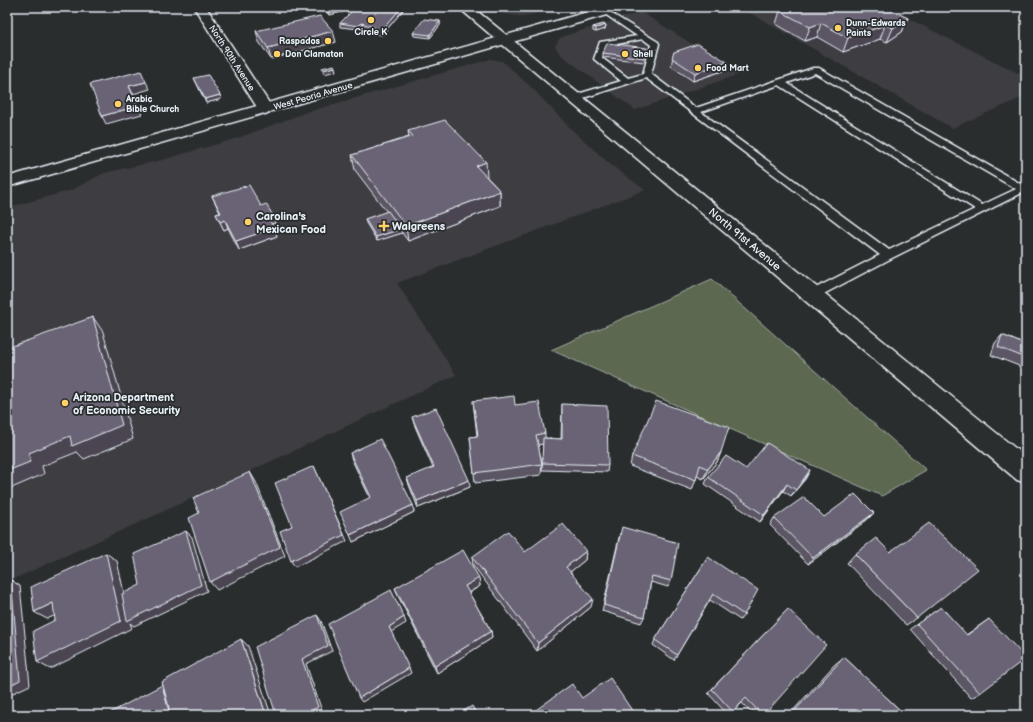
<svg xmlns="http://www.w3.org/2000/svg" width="1033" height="722" viewBox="0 0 1033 722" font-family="'Balsamiq Sans',sans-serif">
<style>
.built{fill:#3e3d43}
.green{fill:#5c6850;stroke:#a2aca4}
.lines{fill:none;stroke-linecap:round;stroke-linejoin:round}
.lane-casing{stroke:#e8f1f8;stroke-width:3}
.street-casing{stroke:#e8f1f8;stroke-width:3}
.secondary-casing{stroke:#e8f1f8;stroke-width:3}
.primary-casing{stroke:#e8f1f8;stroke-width:3}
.lane{fill:#2a2d2e;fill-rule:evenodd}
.street{fill:#2a2d2e;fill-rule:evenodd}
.secondary{fill:#2a2d2e;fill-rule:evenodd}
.primary{fill:#2a2d2e;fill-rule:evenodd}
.wall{fill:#5c5564;stroke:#e8f1f8}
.shaded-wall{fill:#4b4551;stroke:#e8f1f8}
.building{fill:#6b6374;stroke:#e8f1f8}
.poi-dot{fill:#ffd166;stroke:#2a2d2e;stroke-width:1.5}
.labels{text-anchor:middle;stroke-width:3.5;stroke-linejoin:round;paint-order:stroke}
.far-poi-label{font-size:9px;font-weight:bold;fill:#e8f1f8;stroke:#2a2d2e;text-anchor:start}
.far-street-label{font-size:9px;fill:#e8f1f8;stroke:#2a2d2e}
.poi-label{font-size:11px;font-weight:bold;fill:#e8f1f8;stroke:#2a2d2e;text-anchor:start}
.street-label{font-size:11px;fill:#e8f1f8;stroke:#2a2d2e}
</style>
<rect width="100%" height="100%" fill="#2a2d2e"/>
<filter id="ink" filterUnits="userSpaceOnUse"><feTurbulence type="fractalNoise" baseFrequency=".025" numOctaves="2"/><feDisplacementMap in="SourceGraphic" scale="8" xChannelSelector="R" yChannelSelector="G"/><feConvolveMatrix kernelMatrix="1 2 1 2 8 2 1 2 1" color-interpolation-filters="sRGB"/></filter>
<g filter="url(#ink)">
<path class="built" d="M497,7H552L534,14L520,16L505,14L501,12Z
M740,7H885L1026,77V96L952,128Z
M641,12L740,74L635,110L560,54L555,46L560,38L567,35Z
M491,59L502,61L507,65L535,91L570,128L611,165L645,190L397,283L456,375L160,513L7,582V208L72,190L104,173L162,160L238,138L307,112Z"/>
<path class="green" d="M712,279L926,470L882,496L551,350Z"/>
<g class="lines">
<g class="lane-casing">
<path id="lane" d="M604,9L658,42L659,44L651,74L696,108L813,68H819L1026,187V191L892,258L816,298H808L806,295L808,292L880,255L646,78L577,100H571L570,98L571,96L621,81L594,59L600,42L637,36L602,12L600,11ZM643,39L651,45L643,74L628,78L602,58L606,46ZM815,73L1016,189L982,205L787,83ZM779,85L975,209L889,250L701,112Z"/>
</g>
<g class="street-casing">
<path id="street" d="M194,7H206L273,109L270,112L265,114L260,112Z"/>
</g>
<g class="secondary-casing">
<path id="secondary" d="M458,7H472L1026,457V483L1017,480Z"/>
</g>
<g class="primary-casing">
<path id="primary" d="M605,7H625L624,10L7,187V177Z"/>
</g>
<use href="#lane" class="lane"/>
<use href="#street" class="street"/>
<use href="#secondary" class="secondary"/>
<use href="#primary" class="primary"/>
</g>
<path class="wall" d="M322,7H363L359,8H393L402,7L403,10L382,35L375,34L374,31L363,26L359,29L340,27V23L354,9L329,15Z
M1019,7H1026V10Z
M780,11L908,18L902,32L887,42L880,39L843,52L817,37L805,41L776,24Z
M440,21V25L430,38L414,36L413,33Z
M606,25L605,29L596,32L593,31V27Z
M256,31L336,42L271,59L259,42Z
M647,52L644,62L603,57V53Z
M674,52L727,62L725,70L693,81L671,66Z
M194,78L220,95L221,99L206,103Z
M408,131L487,177L500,191V206L408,241L402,233L377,241L366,223L365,219L387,212L355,170L352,155L409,137Z
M212,196L272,214L275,223L271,224L277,236L239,250L228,228L224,230L216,214L220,213Z
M1002,335L1026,345V371L1019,368V366L991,355L995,343Z
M473,401L515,405L545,433V438L561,439L562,404L608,465L607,472L542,470L543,444L538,445L542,464L541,475L475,483L470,437L477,436Z
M412,417L470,487L418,508L409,485L407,478L433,468L414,424Z
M721,452L717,462L703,479L697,476L692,490L630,466L632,456Z
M350,453L413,505L414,512L353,542L370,498L352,460Z
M746,469L806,478L791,496L783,491L760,522L705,484L708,477Z
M874,513L868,519L808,564L770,525L774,518L824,517Z
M620,533L671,581L668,587L651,582L644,617L641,623L602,611Z
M586,551L585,560L570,572L591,607L537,651L473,565L472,557L525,552Z
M855,554L917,618L906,625L847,563Z
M708,557L744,615L740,620L710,600L674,660L653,645L655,640Z
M479,578L480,586L469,593L491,631L492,638L437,673L398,596L395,588Z
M941,607L966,635L989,619L980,693L971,698L910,629Z
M788,609L764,715H753L742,703L730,715H728L708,693Z
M844,657L905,715H789L835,664Z"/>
<path class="shaded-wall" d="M330,7H363L329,15L328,8Z
M402,7L403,10L382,35L381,31Z
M908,18L902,32L887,42L893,28Z
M440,21V25L430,38V35Z
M362,23L363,26L359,29L358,26Z
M821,23L817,37L805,41L810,27Z
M606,25L605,29L596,32V28Z
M885,25L880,39L843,52L848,38Z
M333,31L336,42L271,59L268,48Z
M727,62L725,70L693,81L695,73Z
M335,67L336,71L324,74L323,70Z
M146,82L150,89L133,94L129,86Z
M220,95L221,99L206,103L205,99Z
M138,106L142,114L106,124L102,116Z
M486,162L487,177L477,180L476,166Z
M500,191V206L408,241L406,226Z
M272,214L275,223L270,224L267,216Z
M225,220L228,228L224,230L220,222Z
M274,228L277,236L239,250L236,241Z
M401,229L402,233L377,241L376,237Z
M93,317L103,332L133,439L84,459L77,452L42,466L44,474L7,490V471L29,453Z
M721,452L717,462L703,479L708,469Z
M314,466L347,541L295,567L291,561Z
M810,470L806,478L791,496L796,490Z
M250,472L256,482L285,556L217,590L210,582Z
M469,480L470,487L418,508L417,501Z
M787,484L783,491L760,522L764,515Z
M413,505L414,512L353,542L350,535Z
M874,513L868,519L808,564L813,558Z
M186,531L192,537L207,591L134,626L130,623L132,628L50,669L37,662L106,553L117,561L130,620Z
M586,551L585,560L565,576L566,567Z
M479,578L480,586L466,594L465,586Z
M11,580L20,586L30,685L7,696Z
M593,599L591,607L537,651L538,643Z
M53,603L65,611L47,619L34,612Z
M317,615L321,621L332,651L306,664L322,711L315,715H308L302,659Z
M404,617L406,623L391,632L389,627Z
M491,631L492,638L437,673L435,666Z
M241,639L248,646L271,715H266Z
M409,668L411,673L362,702L359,698Z
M162,685L169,689L175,715H170Z"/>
<path class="building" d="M394,7H402L381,31L374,30L376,28L362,23L358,26L340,23L355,8H393Z
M788,7H885L908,18L893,28L885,25L848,38L821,23L810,27L780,11Z
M320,16L333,31L268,48L256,31Z
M424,19L440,21L430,35L413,33Z
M603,24L606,25L596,28L593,27Z
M607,43L647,48L644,58L603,53Z
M698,44L727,62L695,73L672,58L674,52Z
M334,65L335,67L323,70L322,68Z
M141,71L146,82L129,86L138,106L102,116L90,84Z
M208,75L220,95L205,99L194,78Z
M445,120L486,162L476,166L500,191L406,226L352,155L413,136L408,131Z
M249,185L261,206L266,204L272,214L267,216L274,228L236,241L225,220L220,222L216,214L221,213L212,196Z
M388,211L401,229L376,237L365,219Z
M93,317L122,425L72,446L70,436L29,453L30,462L7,471V348Z
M1002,335L1026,345V358L998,347Z
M514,396L515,405L539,402L545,433L536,435L542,464L474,473L470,437L478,436L473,401Z
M656,401L729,427L721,452L708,469L700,465L696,480L632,456Z
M562,404L607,406L608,465L542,463L543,438L562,439Z
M436,408L469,480L417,501L407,478L434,467L412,417Z
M380,439L413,505L350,535L340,512L371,497L350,453Z
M767,443L810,470L796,490L787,484L764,515L708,477L726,456L746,469Z
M314,466L344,535L291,561L280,531L292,526L275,483Z
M250,472L280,547L210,582L189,518L199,513L193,498Z
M855,494L874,513L813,558L774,518L804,497L824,517Z
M929,523L978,569L917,618L855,554L876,538L890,552Z
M563,524L586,551L566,567L593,599L538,643L472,557L508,531L525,552Z
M622,527L678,543L671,581L652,576L644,617L604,605Z
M186,531L201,585L127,621L122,594L140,585L134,554Z
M463,550L479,578L465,586L491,631L435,666L395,588Z
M106,553L121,621L37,662L33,631L55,620L53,603L34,612L31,587Z
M708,557L758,590L744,615L713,594L677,655L655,640Z
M11,580L20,680L7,687V582Z
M391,590L404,617L389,627L409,668L359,698L328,624Z
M941,607L967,635L989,619L1026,658L980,693L917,624Z
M788,609L826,645L764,715H762L746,698L733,712L712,689Z
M317,615L328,646L302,659L318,707L307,713L308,715H276L255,647Z
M241,639L266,715H171L162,682Z
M844,657L905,715H791Z
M610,678L635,715H529L572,684L582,698Z
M162,685L170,715H106Z
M472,706L477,715H457Z"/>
</g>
<g class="poi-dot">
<circle cx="371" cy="20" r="4"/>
<circle cx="838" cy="28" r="4"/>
<circle cx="328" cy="41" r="4"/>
<circle cx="277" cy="54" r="4"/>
<circle cx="625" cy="54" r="4"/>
<circle cx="698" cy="68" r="4"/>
<circle cx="118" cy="104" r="4"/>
<circle cx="248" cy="222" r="4"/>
<path d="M382 220h4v4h4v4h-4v4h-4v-4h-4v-4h4z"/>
<circle cx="65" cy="403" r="4"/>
</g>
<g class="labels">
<g class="far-poi-label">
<text x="846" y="26">Dunn-Edwards<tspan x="846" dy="10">Paints</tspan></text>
<text x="371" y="35" text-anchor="middle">Circle K</text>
<text x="320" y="44" text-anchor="end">Raspados</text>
<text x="285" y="57">Don Clamaton</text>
<text x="633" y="57">Shell</text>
<text x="706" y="71">Food Mart</text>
<text x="126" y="102">Arabic<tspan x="126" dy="10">Bible Church</tspan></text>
</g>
<g class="far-street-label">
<text transform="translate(232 58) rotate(57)" y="3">North 90th Avenue</text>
<text transform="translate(313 96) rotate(-16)" y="3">West Peoria Avenue</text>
</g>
<g class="poi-label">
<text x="256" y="220">Carolina's<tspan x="256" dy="13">Mexican Food</tspan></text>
<text x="392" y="230">Walgreens</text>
<text x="73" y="401">Arizona Department<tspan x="73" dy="13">of Economic Security</tspan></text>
</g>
<g class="street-label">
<text transform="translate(745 239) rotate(40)" y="4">North 91st Avenue</text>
</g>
</g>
<rect width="1033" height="722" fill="none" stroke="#2a2d2e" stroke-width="24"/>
<rect x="12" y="12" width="1009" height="698" fill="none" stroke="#e8f1f8" stroke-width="1.5" filter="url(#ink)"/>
</svg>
